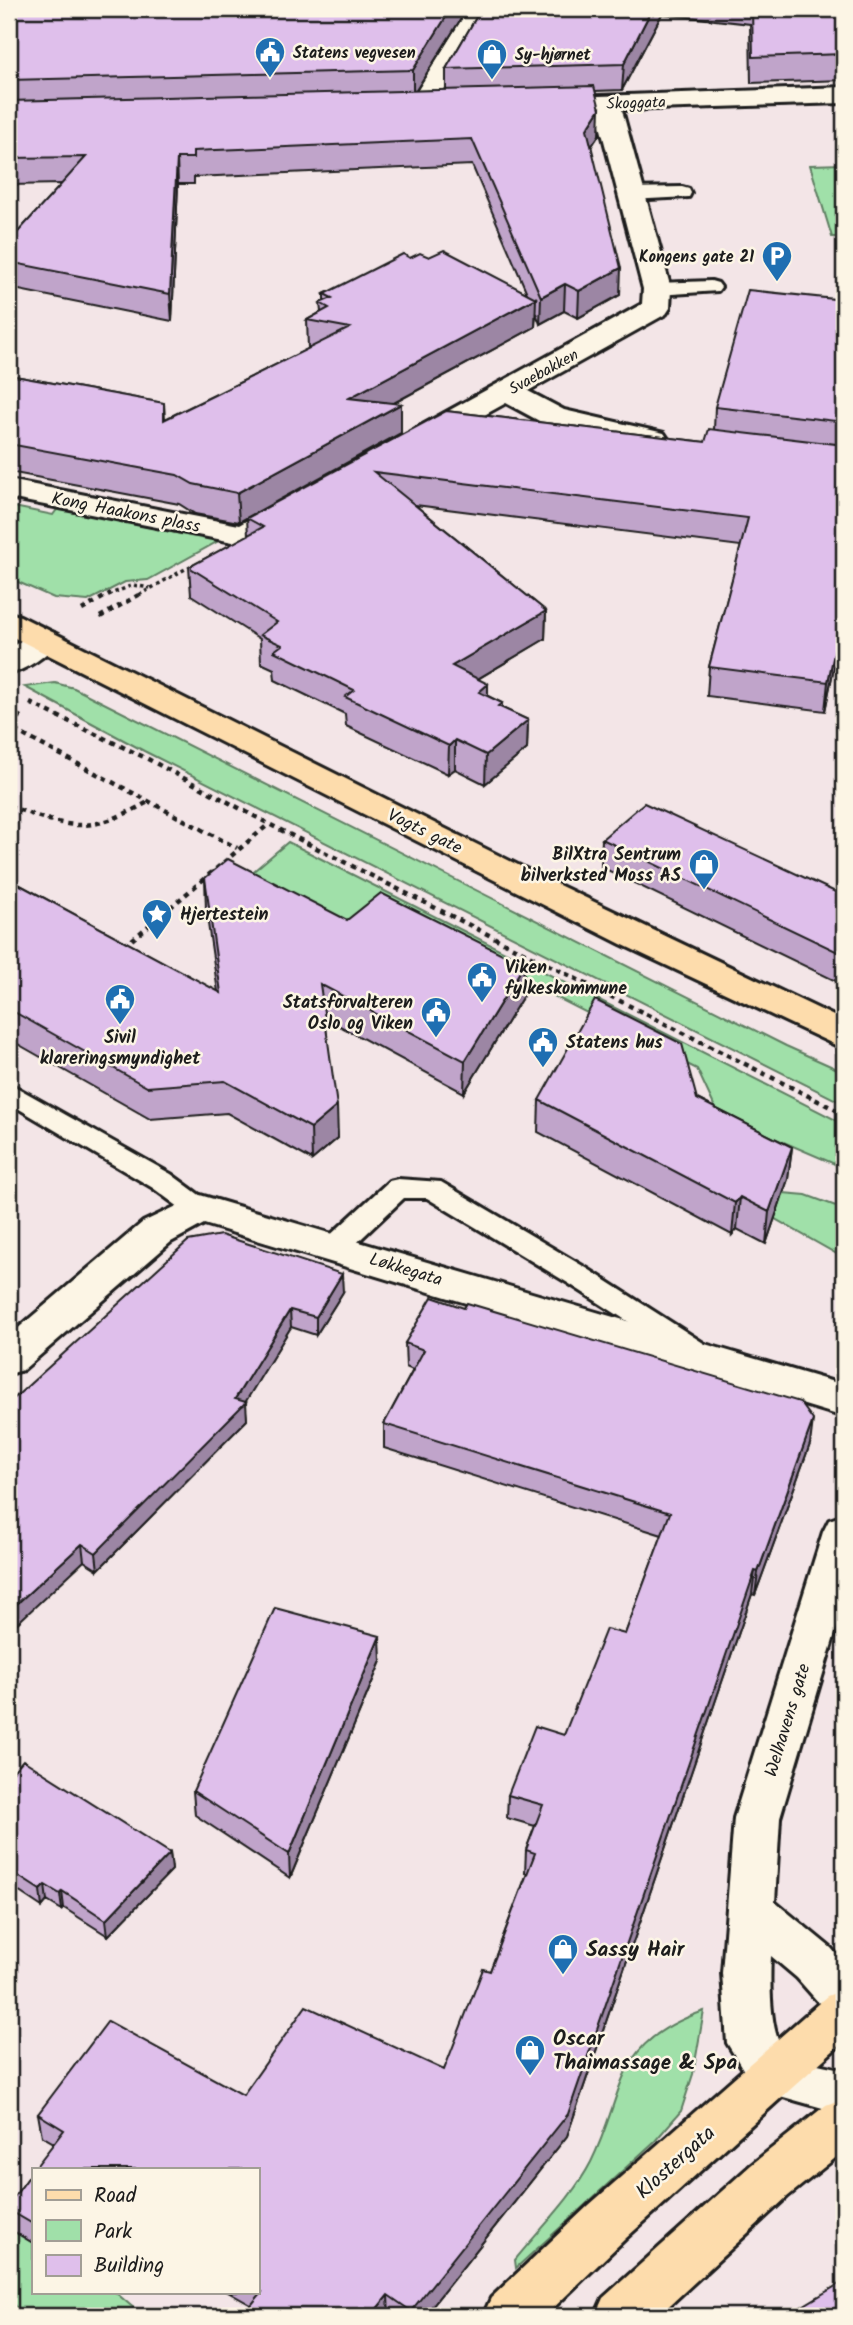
<svg xmlns="http://www.w3.org/2000/svg" width="853" height="2325" viewBox="0 0 853 2325" font-family="Kalam,sans-serif">
<style>
.green{fill:#a0e0a9;stroke:#5e7e62;stroke-width:2}
.lines{fill:none;stroke-linecap:round;stroke-linejoin:round}
.lane-casing{stroke:#1c1c1c;stroke-width:6}
.street-casing{stroke:#1c1c1c;stroke-width:6}
.primary-casing{stroke:#1c1c1c;stroke-width:6}
.highway-casing{stroke:#1c1c1c;stroke-width:6}
.path-far1{stroke:#1c1c1c;stroke-width:3.5;stroke-dasharray:3.5 3.5;stroke-linecap:butt}
.path{stroke:#1c1c1c;stroke-width:4.5;stroke-dasharray:5 5;stroke-linecap:butt}
.lane{fill:#fcf5e5;fill-rule:evenodd}
.street{fill:#fcf5e5;fill-rule:evenodd}
.primary{fill:#fddcac;fill-rule:evenodd}
.highway{fill:#fddcac;fill-rule:evenodd}
.wall{fill:#c0a4ca;stroke:#1c1c1c;stroke-width:2}
.shaded-wall{fill:#9c86a4;stroke:#1c1c1c;stroke-width:2}
.building{fill:#dfbfeb;stroke:#1c1c1c;stroke-width:2}
.labels{text-anchor:middle;stroke-width:5;stroke-linejoin:round;paint-order:stroke}
.far-poi-label{font-size:16px;font-weight:bold;fill:#1c1c1c;stroke:#fcf5e5;text-anchor:start}
.far-street-label{font-size:16px;fill:#1c1c1c;stroke:#fcf5e5}
.street-label{font-size:18px;fill:#1c1c1c;stroke:#fcf5e5}
.poi-label{font-size:18px;font-weight:bold;fill:#1c1c1c;stroke:#fcf5e5;text-anchor:start}
.near-poi-label{font-size:21px;font-weight:bold;fill:#1c1c1c;stroke:#fcf5e5;text-anchor:start}
.near-street-label{font-size:21px;fill:#1c1c1c;stroke:#fcf5e5}
</style>
<rect width="100%" height="100%" fill="#f3e5e7"/>
<filter id="ink" filterUnits="userSpaceOnUse"><feTurbulence type="fractalNoise" baseFrequency=".0143" numOctaves="2"/><feDisplacementMap in="SourceGraphic" scale="14" xChannelSelector="R" yChannelSelector="G"/><feConvolveMatrix kernelMatrix="1 2 1 2 8 2 1 2 1" color-interpolation-filters="sRGB"/></filter>
<g filter="url(#ink)">
<path class="green" d="M843,164L844,237H832L810,165Z
M9,506L53,515L58,508L195,537L209,533L222,539L148,580L125,582L88,601L54,598L9,578Z
M55,683L74,688L786,1046L844,1072V1104L144,751L25,687Z
M288,842L844,1124V1168L718,1114L697,1069L395,915L348,952L230,891Z
M783,1193L806,1195L844,1209V1258L770,1216Z
M704,2011L693,2074L681,2111L655,2141L516,2268L515,2260C540,2229 573,2197 591,2162C627,2089 611,2043 704,2011Z
M9,2229L33,2243V2292H115L143,2316H25L9,2300Z"/>
<g class="lines">
<g class="lane-casing">
<path id="lane" d="M682,187L689,189L691,193L689,197L629,200L620,194L629,188Z
M711,281L718,283L721,287L718,291L657,295L647,289L657,283Z
M9,1083L171,1174L209,1202L213,1209L209,1216L200,1219L191,1216L153,1188L9,1103Z
M398,1179L441,1182L588,1269L705,1344L709,1351L705,1358L695,1361L685,1358L568,1283L427,1198H404L345,1254L335,1257L325,1254L322,1247L325,1240L389,1181Z"/>
</g>
<g class="street-casing">
<path id="street" d="M468,9H493L443,91L434,113H416L412,107L417,91Z
M844,87V103L622,110L671,289L670,308L666,314L528,391L564,410L664,433L668,439L664,445L653,448L543,423L506,403L432,444L421,447L410,444L406,438L410,432L642,304L643,289L596,110L572,109L568,103L572,97Z
M9,480L239,525L283,500L294,498L305,500L309,507L305,514L254,542L243,544L9,498Z
M43,630L54,633L59,640C49,655 26,670 9,674V649L32,633Z
M200,1195L844,1385V1417L204,1224L171,1242L23,1370L9,1374V1336L143,1222Z
M844,1515V1603L780,1818L775,1902L831,1948L844,1963V2018L827,2012L797,1978L771,1956C770,1978 768,2045 790,2056C806,2063 827,2065 844,2070V2114L755,2089L727,2043L722,1973L734,1818L823,1532L829,1520Z"/>
</g>
<g class="primary-casing">
<path id="primary" d="M844,1990V2041L625,2239L545,2316H483L491,2298L589,2205L827,1996Z
M844,2098V2151L787,2197L658,2316H595L603,2298L751,2165L826,2105Z"/>
</g>
<g class="highway-casing">
<path id="highway" d="M9,613L20,616L542,877L844,1021V1049L621,944L9,635Z"/>
</g>
<path class="path-far1" d="M108,595L133,585L150,588
M139,595L187,568"/>
<path class="path" d="M82,610L111,593
M100,617L142,593
M30,703L146,758L269,824L844,1114
M20,714L12,729L237,848
M9,806C71,829 88,835 148,802
M124,942L127,944L269,824"/>
<use href="#lane" class="lane"/>
<use href="#street" class="street"/>
<use href="#primary" class="primary"/>
<use href="#highway" class="highway"/>
</g>
<path class="wall" d="M9,9H467L416,91L446,90V69L481,9H844V80L751,83L750,24L662,14L622,90L595,91L599,135L591,147L620,295L578,318L564,311L540,324L536,313L535,327L394,403L401,433L239,522L195,514L179,504L9,472V375L164,403L165,419L308,349V348L307,320L321,312L320,303L324,301V294L410,258L429,257L527,293L472,165L194,177V184H178L172,321L9,288V242L62,184L9,185Z
M844,300V618L825,711L707,696L709,667L741,546L415,505L546,611L545,639L478,679L488,696L502,703V708L528,720L527,749L485,784L455,769L448,774L346,726L345,714L275,680L274,669L261,663L260,639L191,595L189,567L248,536L247,518L446,411L705,442L714,430L715,407Z
M602,839L844,896V985L601,867Z
M205,878L347,920L524,965L523,996L464,1093L325,1018L338,1138L312,1160L227,1113L150,1119L9,1039V879L218,992L206,910Z
M697,1099L792,1147L788,1179L766,1244L737,1229L732,1235L538,1132L539,1100Z
M343,1292L316,1335L291,1327L245,1402L247,1420L98,1570L84,1561L9,1403Z
M405,1343L810,1444L755,1595L752,1594L567,2136L424,2316H242L251,2305L228,2292H257V2169L54,2143L42,2136L38,2114L243,2095L444,2070L490,1971L527,1873H525L526,1850L535,1826L507,1818L508,1795L564,1735L625,1634L662,1535L384,1448V1424L413,1370L406,1367Z
M381,1661L290,1878L195,1815L193,1791Z
M9,1776L170,1853L172,1870L108,1936L64,1908L62,1910L47,1901L42,1907L9,1885Z
M33,2171V2243L10,2229L9,2224V2204Z"/>
<path class="shaded-wall" d="M451,9H467L413,95V70Z
M652,9H662V14L622,90L624,64Z
M600,109L599,135L586,155L587,129Z
M177,158L178,184L172,321L170,294Z
M621,268L620,295L578,318L579,291Z
M565,284L564,311L540,324L541,297Z
M536,298L535,327L349,427V398Z
M401,404V433L239,522L237,493Z
M844,605V618L825,711L828,682Z
M546,611L545,639L452,694V666Z
M488,684V712L479,692Z
M528,720L527,749L485,784L486,755Z
M455,740V769L448,774L449,746Z
M524,965L523,996L464,1093L465,1061Z
M337,1106L338,1138L312,1160L311,1128Z
M792,1147L788,1179L766,1244L769,1212Z
M740,1197L737,1229L732,1235L735,1203Z
M342,1274L343,1292L316,1335V1317Z
M290,1310L291,1327L243,1406L246,1402L247,1420L98,1570L96,1553L235,1399Z
M813,1420L810,1444L755,1595L758,1572Z
M82,1544L84,1561L9,1631V1611Z
M755,1571L752,1594L567,2136L424,2316H411V2311Z
M380,1636L381,1661L290,1878L289,1854Z
M9,1638L12,1655L9,1658Z
M170,1853L172,1870L108,1936L106,1920Z
M45,1885L47,1901L42,1907L40,1890Z
M62,1891L64,1908L62,1910L60,1894Z
M388,2295L389,2316H371Z"/>
<path class="building" d="M9,9H451L413,70L9,80Z
M481,9H652L624,64L446,69Z
M752,9H844V54L753,57Z
M594,86L600,109L587,129L621,268L579,291L565,284L541,297L472,139L193,151V158H177L170,294L9,262V242L86,157L9,158V101Z
M444,250L536,298L349,398L401,404L237,493L193,484L177,475L9,444V375L164,403V420L350,328L307,320L329,308L320,303L332,298L324,294L403,254L410,258L420,253L429,257Z
M748,290L844,300V422L715,407Z
M446,411L705,442L709,429L844,445V605L828,682L709,667L748,518L374,472L546,611L452,666L488,684L479,692L502,703L498,706L528,720L486,755L455,740L449,746L345,697L354,690L274,651L282,645L260,635L277,622L189,567L263,527L247,518Z
M644,803L844,896V955L602,839Z
M228,859L347,920L381,893L524,965L465,1061L320,984L337,1106L311,1128L225,1081L147,1087L9,1009V879L221,993L205,878Z
M595,1000L682,1044L697,1099L792,1147L769,1212L740,1197L735,1203L539,1100Z
M221,1235L342,1274L316,1317L290,1310L235,1399L246,1402L96,1553L82,1544L9,1611V1403L188,1241Z
M432,1297L464,1308L467,1303L800,1402L813,1420L758,1572L755,1571L568,2114L411,2311L388,2295L371,2316H242L262,2292L257,2289V2169H34L64,2130L38,2114L108,2021L243,2095L306,2006L444,2070L483,1969L490,1971L535,1853L526,1850L543,1805L508,1795L535,1726L564,1735L606,1629L625,1634L670,1513L384,1424L424,1350L405,1343Z
M275,1608L380,1636L289,1854L193,1791Z
M23,1760L170,1853L106,1920L62,1891L60,1894L45,1885L40,1890L9,1870V1776Z
M33,2171V2224L9,2210V2204Z
M844,2279V2316H786L839,2284Z"/>
</g>
<defs>
<g id="civic-pin" transform="scale(1.575)"><path d="M0 17L-7.5 6A9.5 9.5 0 1 1 7.5 6Z" fill="#1f6fb2" stroke="#fcf5e5"/><path d="M-.6-6.5H3V-4.5H.6V-3L4-1V1h2V6H-6V1h2V-1L-.6-3ZM-1.2 2.5V6h2.4V2.5Z" fill="#fff"/></g>
<g id="shop-pin" transform="scale(1.575)"><path d="M0 17L-7.5 6A9.5 9.5 0 1 1 7.5 6Z" fill="#1f6fb2" stroke="#fcf5e5"/><path d="M-5-2.5h2.3a2.7 3.5 0 0 1 5.4 0H5L5.5 6h-11ZM-1.5-2.5h3a1.5 2.3 0 0 0-3 0Z" fill="#fff"/></g>
<g id="parking-pin" transform="scale(1.575)"><path d="M0 17L-7.5 6A9.5 9.5 0 1 1 7.5 6Z" fill="#1f6fb2" stroke="#fcf5e5"/><path d="M-3.5-5.5H1a3.5 3.5 0 0 1 0 7H-1V5.5H-3.5ZM-1-3.4V-.6H.8a1.4 1.4 0 0 0 0-2.8Z" fill="#fff"/></g>
<g id="sight-pin" transform="scale(1.575)"><path d="M0 17L-7.5 6A9.5 9.5 0 1 1 7.5 6Z" fill="#1f6fb2" stroke="#fcf5e5"/><path d="M0-6L1.8-2.2L6-1.7L2.9 1.2L3.7 5.4L0 3.3L-3.7 5.4L-2.9 1.2L-6-1.7L-1.8-2.2Z" fill="#fff"/></g>
</defs>
<g fill-rule="evenodd">
<use href="#civic-pin" x="270" y="52"/>
<use href="#shop-pin" x="492" y="54"/>
<use href="#parking-pin" x="777" y="256"/>
<use href="#shop-pin" x="704" y="864"/>
<use href="#sight-pin" x="157" y="914"/>
<use href="#civic-pin" x="482" y="977"/>
<use href="#civic-pin" x="120" y="999"/>
<use href="#civic-pin" x="436" y="1012"/>
<use href="#civic-pin" x="543" y="1042"/>
<use href="#shop-pin" x="563" y="1949"/>
<use href="#shop-pin" x="530" y="2050"/>
</g>
<g class="labels">
<g class="far-poi-label">
<text x="293" y="58">Statens vegvesen</text>
<text x="515" y="60">Sy-hjørnet</text>
<text x="754" y="262" text-anchor="end">Kongens gate 21</text>
</g>
<g class="far-street-label">
<text transform="translate(636 102) rotate(-2)" y="6">Skoggata</text>
<text transform="translate(543 371) rotate(-29)" y="6">Svaebakken</text>
</g>
<g class="street-label">
<text transform="translate(126 512) rotate(11)" y="6">Kong Haakons plass</text>
<text transform="translate(425 831) rotate(26)" y="6">Vogts gate</text>
<text transform="translate(406 1269) rotate(17)" y="6">Løkkegata</text>
<text transform="translate(787 1720) rotate(-73)" y="6">Welhavens gate</text>
</g>
<g class="poi-label">
<text x="681" y="860" text-anchor="end">BilXtra Sentrum<tspan x="681" dy="21">bilverksted Moss AS</tspan></text>
<text x="180" y="920">Hjertestein</text>
<text x="505" y="973">Viken<tspan x="505" dy="21">fylkeskommune</tspan></text>
<text x="413" y="1008" text-anchor="end">Statsforvalteren<tspan x="413" dy="21">Oslo og Viken</tspan></text>
<text x="120" y="1043" text-anchor="middle">Sivil<tspan x="120" dy="21">klareringsmyndighet</tspan></text>
<text x="566" y="1048">Statens hus</text>
</g>
<g class="near-poi-label">
<text x="586" y="1956">Sassy Hair</text>
<text x="553" y="2045">Oscar<tspan x="553" dy="24">Thaimassage &amp; Spa</tspan></text>
</g>
<g class="near-street-label">
<text transform="translate(675 2162) rotate(-42)" y="7">Klostergata</text>
</g>
</g>
<rect width="853" height="2325" fill="none" stroke="#fcf5e5" stroke-width="35"/>
<rect x="18" y="18" width="818" height="2290" fill="none" stroke="#1c1c1c" stroke-width="2.5" filter="url(#ink)"/>
<rect x="32" y="2168" width="228" height="126" fill="#fcf5e5" stroke="#a29e95" stroke-width="2"/>
<rect x="46" y="2190" width="35" height="10" fill="#fddcac" stroke="#a29e95" stroke-width="2"/>
<text x="94" y="2202" font-size="21" fill="#1c1c1c">Road</text>
<rect x="46" y="2220" width="35" height="21" fill="#a0e0a9" stroke="#a29e95" stroke-width="2"/>
<text x="94" y="2238" font-size="21" fill="#1c1c1c">Park</text>
<rect x="46" y="2255" width="35" height="21" fill="#dfbfeb" stroke="#a29e95" stroke-width="2"/>
<text x="94" y="2272" font-size="21" fill="#1c1c1c">Building</text>
</svg>
